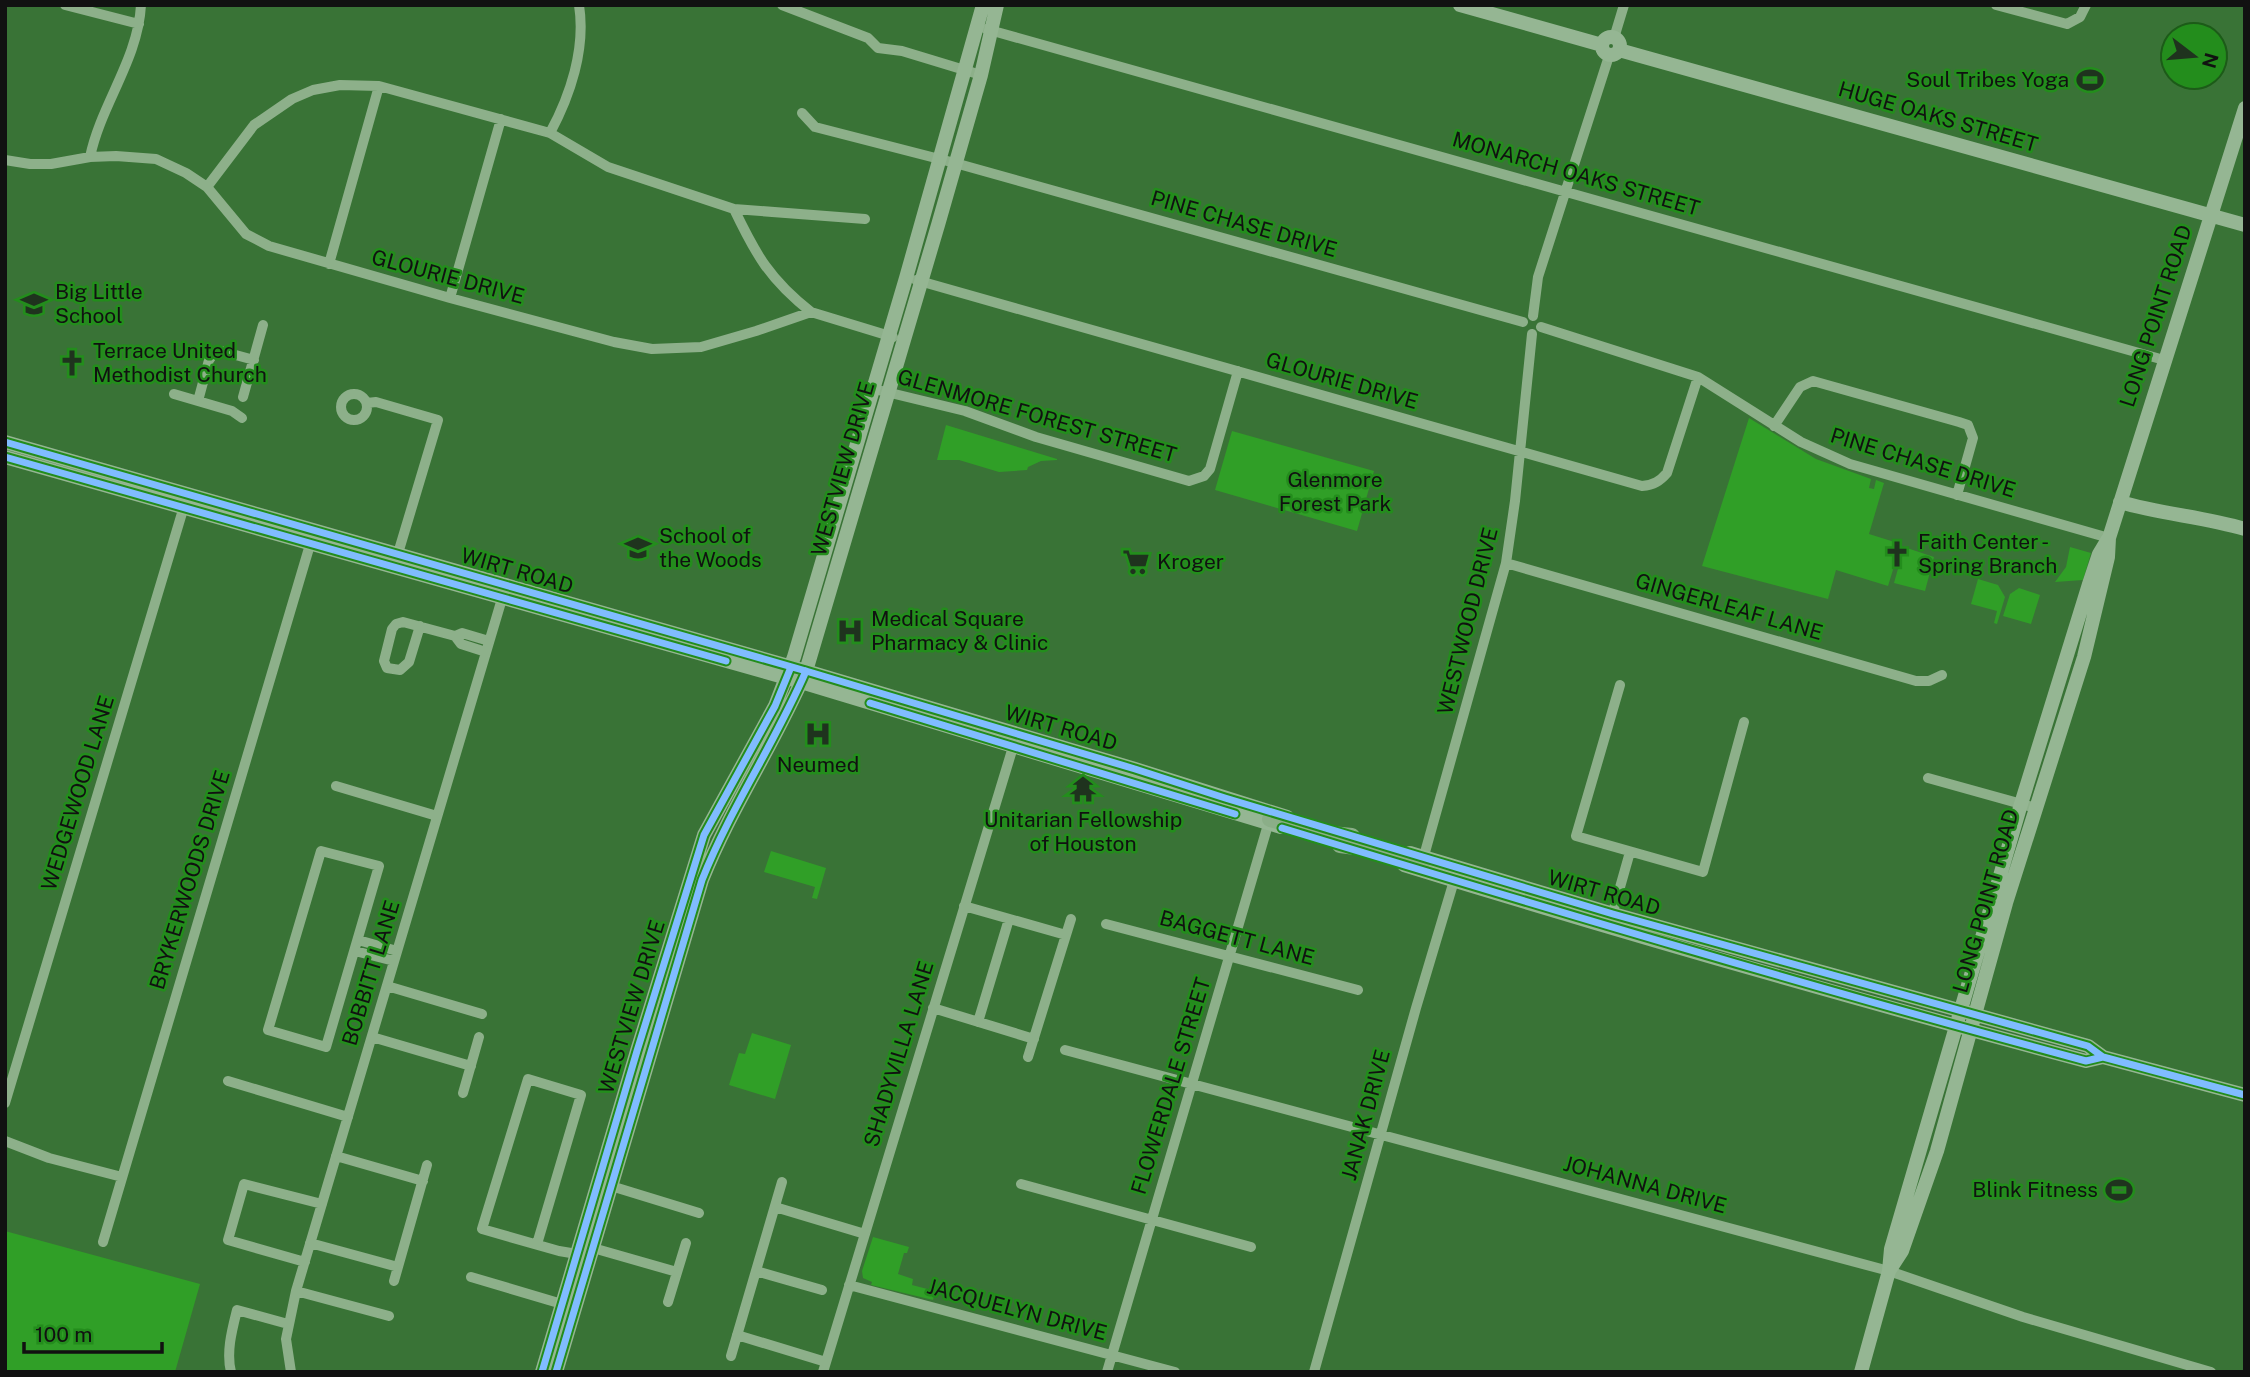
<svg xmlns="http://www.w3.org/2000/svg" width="2250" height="1377" viewBox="0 0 2250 1377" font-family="'Public Sans',sans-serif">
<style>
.green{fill:#309f27}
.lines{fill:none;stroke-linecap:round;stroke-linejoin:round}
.street{stroke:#8db08a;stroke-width:10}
.secondary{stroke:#95b693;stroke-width:14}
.primary{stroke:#8bae88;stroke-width:16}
.cycleway-casing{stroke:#238d1c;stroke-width:11}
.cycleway{stroke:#80bcff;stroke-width:7}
.labels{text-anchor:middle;stroke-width:5;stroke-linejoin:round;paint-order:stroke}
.poi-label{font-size:21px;fill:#111;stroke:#238d1c;text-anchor:start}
.street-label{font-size:21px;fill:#111;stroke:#238d1c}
.park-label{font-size:21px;fill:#111;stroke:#238d1c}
</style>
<rect width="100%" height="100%" fill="#397336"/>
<path class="green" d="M1749,418L1816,459L1871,479L1869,488L1874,489L1876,480L1884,483L1869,534L1901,544L1888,586L1836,570L1828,599L1702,566Z
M946,425L1057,459V460L1041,461L1028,467L1027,470L999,472L959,460H937Z
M1232,431L1374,471L1357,531L1215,490Z
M1904,547L1934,557L1925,591L1894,583Z
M2070,547L2091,553L2083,580L2055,582L2066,567Z
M1978,579L1998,585L2005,597L1997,624L1994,623L1997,611L1971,604Z
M2019,588L2040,595L2031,624L2003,616L2010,594Z
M771,851L826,868L817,899L812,898L815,887L764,872Z
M752,1033L791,1045L775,1099L729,1085L739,1053L745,1054Z
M5,1231L200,1284L175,1372H5Z
M873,1237L909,1247L907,1253H904L898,1274L913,1279L912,1285L935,1291L933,1300L871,1285L872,1282L863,1278L862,1271Z"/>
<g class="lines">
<path class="street" d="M65,5L139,24
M782,5L868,38L878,48L902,51L981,75
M1996,5L2067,24L2080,17L2086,5
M986,29L2164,360
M1614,38L1624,5
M802,113L815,127L955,163L1523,322
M550,133C570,96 586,49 579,5
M90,157C101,104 138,60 141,5
M5,160L30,164H51L90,157L116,156L156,159L186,173L207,187L246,234L269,246L450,298L614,342L652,349L701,347L756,331L811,312L893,337
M207,187L254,125L292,99L313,90L340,85L379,86L550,133L608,167L734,209L865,219
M734,209C756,255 770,280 811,312
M329,264L379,86
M916,280L1642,486C1654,485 1660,481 1667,473L1698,377
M450,298L501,119
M1533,316L1538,277L1609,56
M1541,327L1698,377L1801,442L1850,464L2109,538
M874,389L965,411L1036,437L1189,481L1204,476L1210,469L1238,371
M341 407a13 13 0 1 1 26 0a13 13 0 1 1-26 0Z
M174,394L232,411L242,418
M243,397L263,325
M198,401L209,360L214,353L221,351L254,360
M367,403L376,402L438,420L396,560
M1774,426L1800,387L1813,381L1959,422L1968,425L1973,438L1957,495
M1506,563L1916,681H1929L1942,675
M420,626L409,662L400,670L387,668L384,661L392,629L396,624L403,622L455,636L462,633L489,641
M455,636L461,644L486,652
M1620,685L1576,836L1703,872L1744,722
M1928,778L2036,808
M336,786L437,816
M321,851L379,866L326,1047L268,1030Z
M1422,863L1506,563L1515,501L1532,334
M964,906L1066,935
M1611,919L1630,852
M1106,924L1358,990
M358,940L397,951
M355,951L394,961
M387,986L482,1014
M933,1008L1034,1039
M978,1022L1009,919
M372,1037L471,1066
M1065,1050L1889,1271L2023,1317L2211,1372
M1028,1057L1071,919
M228,1081L348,1117
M463,1093L479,1037
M5,1103L185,503
M5,1141L49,1158L122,1177
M336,1156L423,1181
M1021,1184L1251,1247
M611,1186L699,1213
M775,1207L865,1234
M103,1242L312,538
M310,1243L398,1267
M537,1244L581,1095L528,1079L482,1229L559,1251L577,1254
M593,1248L677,1272
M305,1262L228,1240L244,1184L322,1204
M756,1271L822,1290
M471,1277L562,1304
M394,1281L427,1165
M849,1285L1175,1372
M296,1291L389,1316
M668,1302L686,1243
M737,1335L826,1362
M731,1356L782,1182
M231,1372C226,1352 232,1330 237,1310L288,1324
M291,1372L286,1339L296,1291L504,592
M823,1372L1013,747
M1107,1372L1270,818
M1314,1372L1416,1008L1456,874"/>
<path class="secondary" d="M1460,5L1602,45
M1602 46a9 9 0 1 1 18 0a9 9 0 1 1-18 0Z
M1619,50L2245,225
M5,442L806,671L1135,769L1287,817
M5,457L801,682L1281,827
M2120,502C2161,514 2204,517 2245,529
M1410,853L1613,914L2088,1046L2103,1057L2245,1095
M1404,865C1630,935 1858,1000 2086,1061L2103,1057
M1889,1271L1902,1251L1937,1151L2006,903L2084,657L2108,557L2109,538L2245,108
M542,1372L637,1051L704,835L775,706L794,657L906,278L983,5
M556,1372L702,880C731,807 775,743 806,671L938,225L981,75L997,5
M1861,1372L1889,1271L1891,1249L2021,804L2089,584L2099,554L2108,539"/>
<path class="primary" d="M1270,819L1321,833L1352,836
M1340,845L1371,849L1422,863"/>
<g class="cycleway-casing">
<path id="cycleway" d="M5,442L806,671L1135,769L1225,798L1613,914L2088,1046L2103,1057L2245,1095
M5,457L726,661
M870,703L1235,814
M1282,828C1549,909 1817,989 2086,1061L2103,1057
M542,1372L637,1051L704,835L775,706L791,667
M556,1372L702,880C731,807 775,743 806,671"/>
</g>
<use href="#cycleway" class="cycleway"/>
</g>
<defs>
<g id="stadium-bare" transform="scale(2.1)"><path d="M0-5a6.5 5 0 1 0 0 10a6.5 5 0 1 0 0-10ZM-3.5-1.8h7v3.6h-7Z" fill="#1f331e" stroke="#238d1c" stroke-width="2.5" paint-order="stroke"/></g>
<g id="school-bare" transform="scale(2.1)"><path d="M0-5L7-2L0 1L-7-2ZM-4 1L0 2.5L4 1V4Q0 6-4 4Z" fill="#1f331e" stroke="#238d1c" stroke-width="2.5" paint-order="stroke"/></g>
<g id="church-bare" transform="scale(2.1)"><path d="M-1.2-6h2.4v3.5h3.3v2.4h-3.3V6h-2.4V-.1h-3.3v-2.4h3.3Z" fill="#1f331e" stroke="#238d1c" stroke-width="2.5" paint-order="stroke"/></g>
<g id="supermarket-bare" transform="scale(2.1)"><path d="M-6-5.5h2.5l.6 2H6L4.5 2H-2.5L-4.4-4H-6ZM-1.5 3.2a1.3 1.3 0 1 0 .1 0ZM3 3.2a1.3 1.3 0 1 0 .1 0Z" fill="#1f331e" stroke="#238d1c" stroke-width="2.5" paint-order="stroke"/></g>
<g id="hospital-bare" transform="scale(2.1)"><path d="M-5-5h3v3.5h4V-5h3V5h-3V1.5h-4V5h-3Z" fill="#1f331e" stroke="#238d1c" stroke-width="2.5" paint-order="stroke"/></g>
<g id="temple-bare" transform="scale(2.1)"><path d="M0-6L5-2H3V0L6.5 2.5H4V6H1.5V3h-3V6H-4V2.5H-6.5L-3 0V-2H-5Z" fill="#1f331e" stroke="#238d1c" stroke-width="2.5" paint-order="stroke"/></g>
</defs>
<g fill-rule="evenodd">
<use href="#stadium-bare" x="2090" y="80"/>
<use href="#school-bare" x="34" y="304"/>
<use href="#church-bare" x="72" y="363"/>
<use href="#school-bare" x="638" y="548"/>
<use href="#church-bare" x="1897" y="554"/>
<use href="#supermarket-bare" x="1136" y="562"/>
<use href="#hospital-bare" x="850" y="631"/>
<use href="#hospital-bare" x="818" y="734"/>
<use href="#temple-bare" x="1083" y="789"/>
<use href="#stadium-bare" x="2119" y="1190"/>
</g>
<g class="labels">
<g class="poi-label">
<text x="2069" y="87" text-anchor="end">Soul Tribes Yoga</text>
<text x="55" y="299">Big Little<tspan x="55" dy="24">School</tspan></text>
<text x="93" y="358">Terrace United<tspan x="93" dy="24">Methodist Church</tspan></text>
<text x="659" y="543">School of<tspan x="659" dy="24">the Woods</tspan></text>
<text x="1918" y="549">Faith Center -<tspan x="1918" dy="24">Spring Branch</tspan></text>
<text x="1157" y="569">Kroger</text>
<text x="871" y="626">Medical Square<tspan x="871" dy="24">Pharmacy &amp; Clinic</tspan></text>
<text x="818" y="772" text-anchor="middle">Neumed</text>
<text x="1083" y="827" text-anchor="middle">Unitarian Fellowship<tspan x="1083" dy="24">of Houston</tspan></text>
<text x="2098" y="1197" text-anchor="end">Blink Fitness</text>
</g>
<g class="street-label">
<text transform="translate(1938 117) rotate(16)" y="7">HUGE OAKS STREET</text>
<text transform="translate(1576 174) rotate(16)" y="7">MONARCH OAKS STREET</text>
<text transform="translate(1244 224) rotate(16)" y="7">PINE CHASE DRIVE</text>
<text transform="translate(448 277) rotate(15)" y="7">GLOURIE DRIVE</text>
<text transform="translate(2156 316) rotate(-72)" y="7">LONG POINT ROAD</text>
<text transform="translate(1342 381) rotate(16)" y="7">GLOURIE DRIVE</text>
<text transform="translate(1037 416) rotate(16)" y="7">GLENMORE FOREST STREET</text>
<text transform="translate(1923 463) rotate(17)" y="7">PINE CHASE DRIVE</text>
<text transform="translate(843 469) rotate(-74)" y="7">WESTVIEW DRIVE</text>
<text transform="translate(517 571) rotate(16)" y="7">WIRT ROAD</text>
<text transform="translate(1729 607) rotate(16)" y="7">GINGERLEAF LANE</text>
<text transform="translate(1468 621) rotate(-76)" y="7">WESTWOOD DRIVE</text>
<text transform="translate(1061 728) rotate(16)" y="7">WIRT ROAD</text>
<text transform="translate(78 793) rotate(-73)" y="7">WEDGEWOOD LANE</text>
<text transform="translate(190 880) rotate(-73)" y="7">BRYKERWOODS DRIVE</text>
<text transform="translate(1604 893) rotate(16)" y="7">WIRT ROAD</text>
<text transform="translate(1986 901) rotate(-74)" y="7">LONG POINT ROAD</text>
<text transform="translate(1237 938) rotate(15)" y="7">BAGGETT LANE</text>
<text transform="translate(371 973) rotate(-73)" y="7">BOBBITT LANE</text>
<text transform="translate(632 1007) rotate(-73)" y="7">WESTVIEW DRIVE</text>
<text transform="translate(899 1054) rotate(-73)" y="7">SHADYVILLA LANE</text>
<text transform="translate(1171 1086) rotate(-73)" y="7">FLOWERDALE STREET</text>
<text transform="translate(1366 1115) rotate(-75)" y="7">JANAK DRIVE</text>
<text transform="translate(1645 1185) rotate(15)" y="7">JOHANNA DRIVE</text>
<text transform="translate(1017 1310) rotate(15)" y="7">JACQUELYN DRIVE</text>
</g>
<g class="park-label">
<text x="1335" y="487">Glenmore<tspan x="1335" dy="24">Forest Park</tspan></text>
</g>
</g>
<rect width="2250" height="1377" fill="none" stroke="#111111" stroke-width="14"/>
<g transform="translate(2194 56) rotate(106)"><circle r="33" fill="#238d1c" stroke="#1c5b18" stroke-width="2"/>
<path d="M0-5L12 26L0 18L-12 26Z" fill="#1f331e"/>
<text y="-10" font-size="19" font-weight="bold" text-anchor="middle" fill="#111111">N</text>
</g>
<path d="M24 1342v10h138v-10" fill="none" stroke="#111111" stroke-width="3.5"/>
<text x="35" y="1342" font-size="21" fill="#111111" stroke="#238d1c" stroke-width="5" paint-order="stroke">100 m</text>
</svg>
